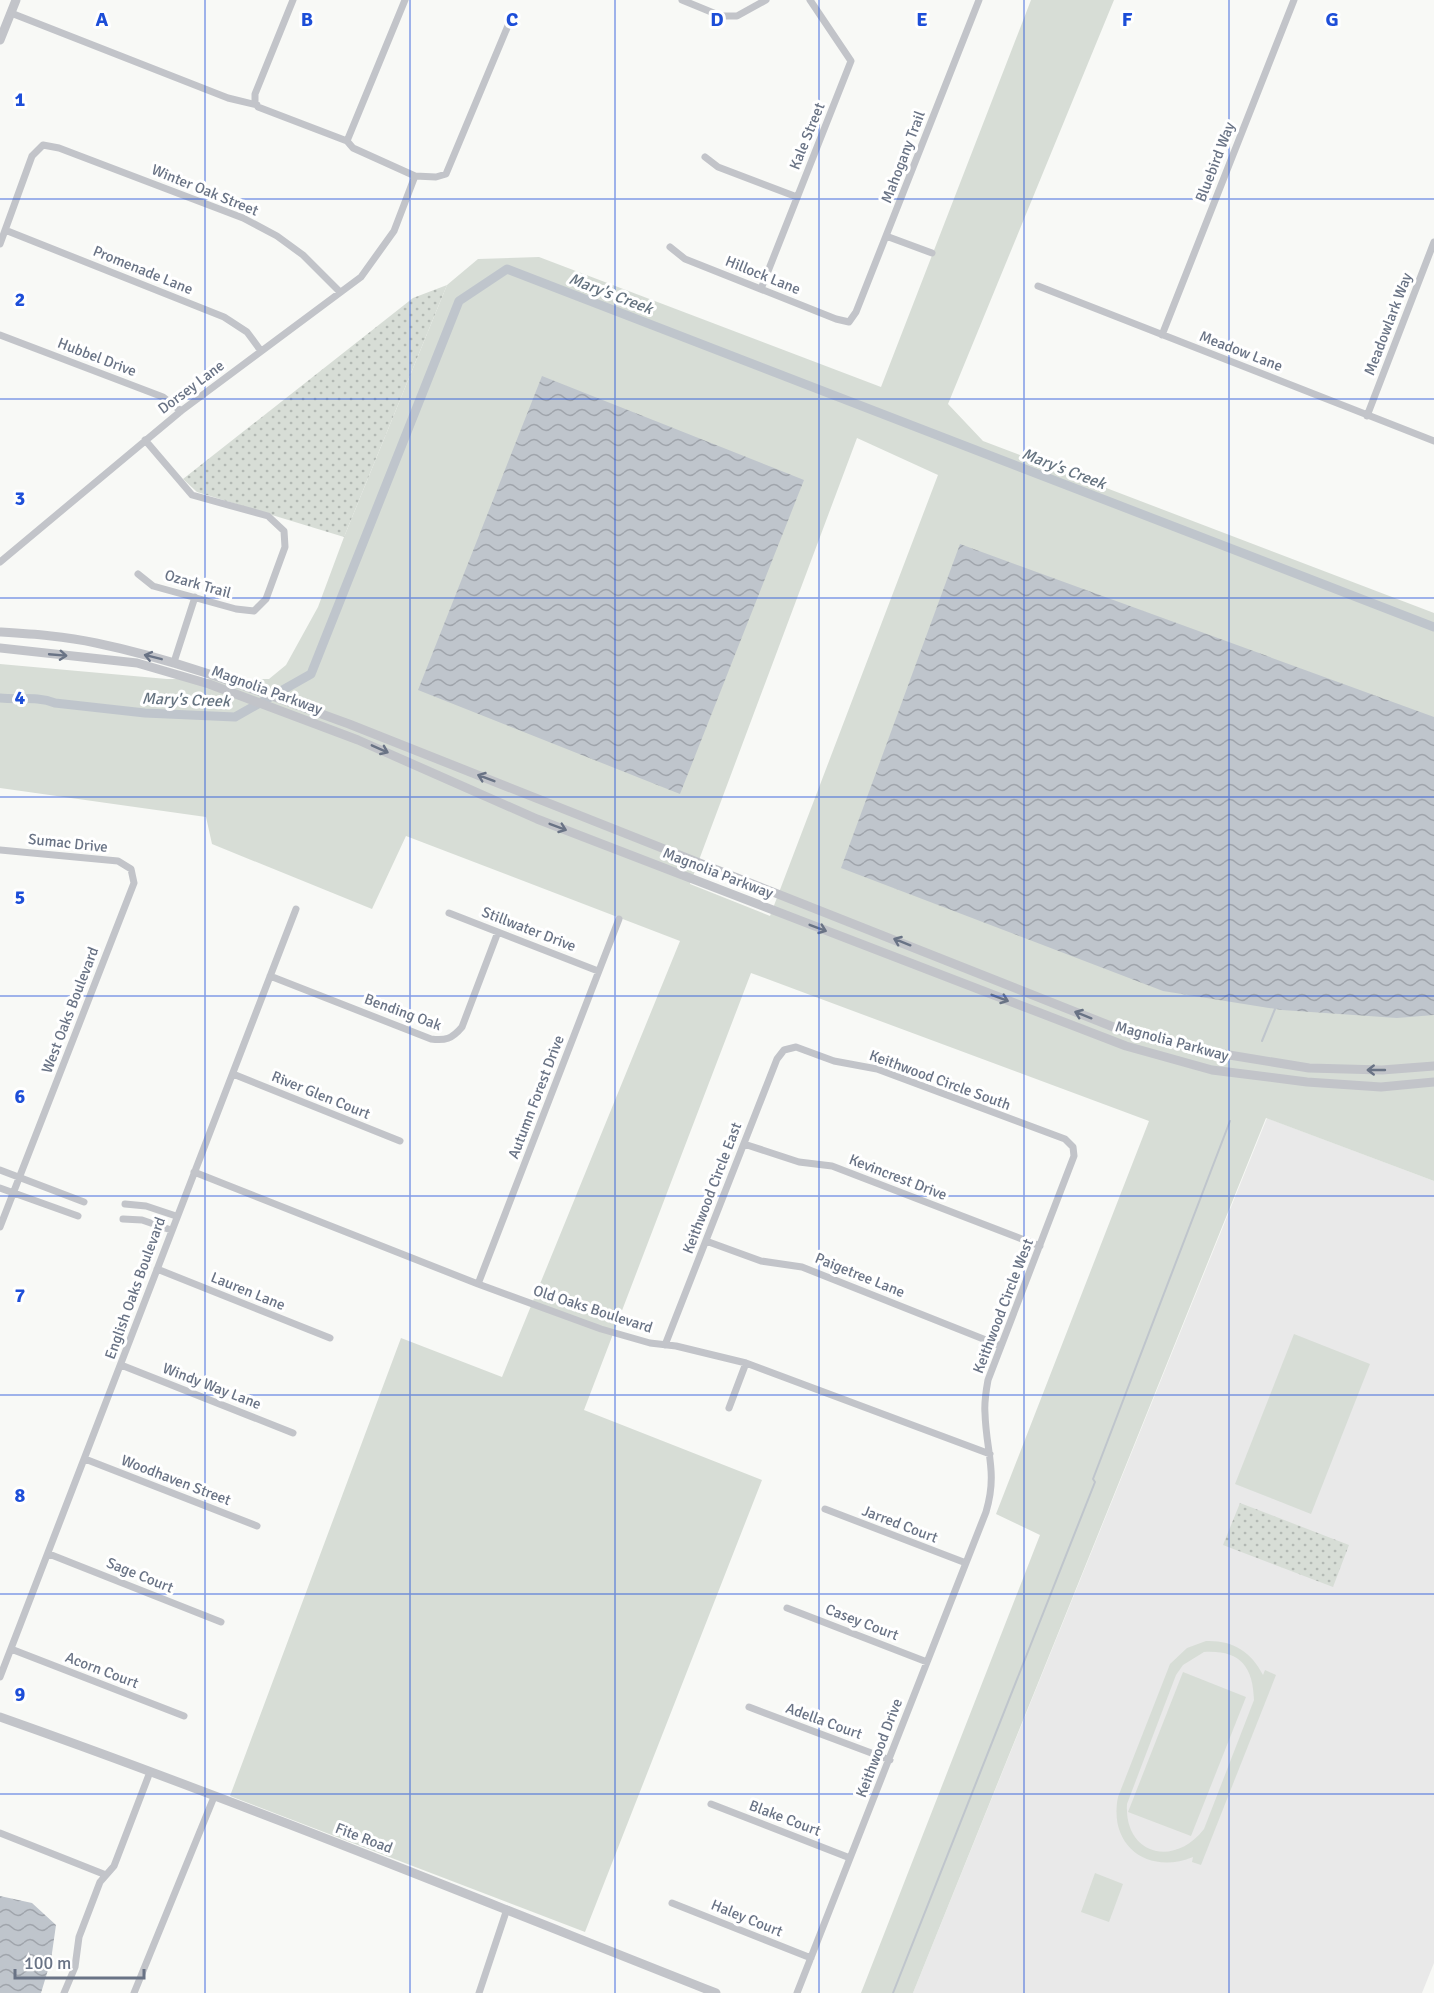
<svg xmlns="http://www.w3.org/2000/svg" width="1434" height="1993" viewBox="0 0 1434 1993" font-family="Signika,sans-serif">
<style>
.built{fill:#e9e9e9}
.grass{fill:#d7ddd6;fill-rule:evenodd}
.park{fill:url(#park-dots)}
.water{fill:url(#water-waves)}
.lines{fill:none;stroke-linecap:round;stroke-linejoin:round}
.stream{stroke:#bfc5cc;stroke-width:2}
.canal{stroke:#bfc5cc;stroke-width:9}
.minor{stroke:#c2c4c9;stroke-width:7}
.tertiary{stroke:#c2c4c9;stroke-width:9}
.oneway{stroke:#697385}
.grid{fill:none;stroke:#1d4ed8;stroke-width:1.5;stroke-opacity:0.55}
.labels{text-anchor:middle;stroke-width:6;stroke-linejoin:round;paint-order:stroke}
.street-label{font-size:15px;fill:#697385;stroke:#fff}
.water-label{font-size:16px;font-style:italic;fill:#657380;stroke:#fff}
.grid-label{font-size:20px;text-anchor:middle;font-weight:bold;fill:#1d4ed8;stroke:#fff;stroke-width:6;stroke-linejoin:round;paint-order:stroke}
</style>
<defs>
<pattern id="park-dots" width="8" height="8" patternUnits="userSpaceOnUse" patternTransform="scale(1.5)"><rect width="8" height="8" fill="#d7ddd6"/><path d="M2 2h.1M6 6h.1" fill="none" stroke="#b2b8b3" stroke-width="1.8" stroke-linecap="round"/></pattern>
<pattern id="water-waves" width="16" height="10" patternUnits="userSpaceOnUse" patternTransform="scale(1.5)"><rect width="16" height="10" fill="#bfc5cc"/><path d="M0 5q4-4 8 0t8 0" fill="none" stroke="#9fa4ab"/></pattern>
</defs>
<rect width="100%" height="100%" fill="#f8f9f6"/>
<path class="built" d="M1267,1118L1434,1181V1963L1422,1993H913Z"/>
<path class="grass" d="M1031,0H1114L948,404L983,441L1434,613V1181L1266,1118L913,1993H861L1040,1535L996,1514L1149,1121L751,973L584,1410L762,1480L585,1932L230,1796L401,1338L502,1377L680,941L406,836L372,909L212,844L206,817L0,788V664L167,679H269L286,665L318,607L344,537L447,285L478,259L539,257L881,387ZM857,438L938,475L770,916L690,884Z
M1294,1334L1370,1364L1311,1514L1235,1484Z
M1206,1641C1232,1640 1251,1651 1263,1675L1265,1670L1276,1675L1201,1865L1192,1862L1193,1857C1149,1875 1108,1847 1118,1797L1170,1664L1187,1648ZM1204,1652C1239,1650 1253,1665 1254,1700L1204,1829C1174,1868 1124,1855 1127,1804L1176,1675L1183,1665Z
M1183,1672L1246,1697L1191,1836L1128,1812Z
M1095,1873L1123,1884L1109,1922L1081,1912Z"/>
<path class="park" d="M447,285L344,537L197,492L183,479L413,298Z
M1240,1503L1349,1545L1333,1587L1223,1545Z"/>
<path class="water" d="M542,376L804,480L680,794L418,690Z
M960,544L1434,717V1015L1397,1018L1282,1010L1163,991L841,868Z
M0,1896L32,1903L56,1925L51,1960L41,1993H0Z"/>
<g class="lines">
<path class="stream" d="M1262,1041L1275,1009
M893,1993L1095,1482L1093,1479L1230,1121"/>
<path class="canal" d="M0,698C19,700 37,696 55,703L145,713L235,717L311,674L459,301L507,269L1434,627"/>
<path class="minor" d="M293,0L255,94V103L258,107L347,141
M405,0L347,141L353,148L415,176
M682,0L721,16H737L766,0
M11,13L228,98L257,105
M705,157L718,167L797,197
M5,230L224,317L247,332L261,351
M886,236L932,253
M0,244L32,156L43,145L59,148L243,218L277,236L303,255L340,292
M670,247L685,259L836,319L849,322L856,312L979,0
M1038,286L1434,441
M761,289L851,61L810,0
M0,335L163,397L181,411
M1162,335L1294,0
M1367,416L1434,242
M0,562L181,411L361,277L394,231L415,176L436,177L446,174L512,16
M138,574L153,586L236,609L254,611L266,599L285,547L284,531L268,516L192,495L145,440
M174,662L195,597
M0,850L118,861L131,869L134,883L0,1227
M449,913L598,971
M270,976L431,1039C445,1041 452,1039 462,1027L498,932
M233,1074L400,1141
M744,1144L799,1162L832,1166L1040,1246
M0,1170L84,1202
M194,1172L478,1284L601,1329L650,1343L676,1346L746,1363L990,1454
M0,1188L78,1216
M125,1204L146,1206L176,1216
M123,1219L142,1220L171,1230
M706,1241L761,1261L802,1267L1001,1346
M157,1269L330,1338
M478,1284L619,919
M665,1345L777,1059L784,1050L796,1047L834,1061L877,1069L1065,1139L1073,1147L1074,1156L988,1380C986,1391 984,1402 985,1413C986,1452 998,1472 986,1512L797,1993
M121,1365L293,1433
M729,1408L746,1363
M85,1459L257,1526
M825,1509L966,1563
M49,1554L221,1622
M787,1608L927,1662
M11,1649L184,1716
M0,1677L296,909
M749,1707L890,1760
M711,1804L850,1858
M0,1833L106,1875
M672,1903L811,1958
M64,1993L75,1967L79,1937L100,1882L114,1866L150,1772
M134,1993L214,1797
M479,1993L507,1909"/>
<path class="tertiary" d="M0,40L16,0
M0,632C32,634 65,636 96,643C183,661 266,694 349,724L1131,1034L1217,1053L1309,1068L1382,1070L1434,1066
M0,648L137,663L209,684L358,740L537,819L1126,1046L1212,1070L1307,1082L1381,1087L1434,1082
M0,1717C241,1802 478,1899 716,1993"/>
</g>
<defs><path id="oneway-shaft" d="M-6 0H5M1.5-3L5.5 0L1.5 3" fill="none" stroke-width="1.6" stroke-linecap="round" stroke-linejoin="round" transform="scale(1.5)"/></defs>
<g class="oneway">
<use href="#oneway-shaft" transform="translate(58 655) rotate(5)"/>
<use href="#oneway-shaft" transform="translate(153 657) rotate(-166)"/>
<use href="#oneway-shaft" transform="translate(380 749) rotate(24)"/>
<use href="#oneway-shaft" transform="translate(486 778) rotate(-159)"/>
<use href="#oneway-shaft" transform="translate(558 827) rotate(21)"/>
<use href="#oneway-shaft" transform="translate(818 928) rotate(21)"/>
<use href="#oneway-shaft" transform="translate(902 942) rotate(-158)"/>
<use href="#oneway-shaft" transform="translate(1000 998) rotate(21)"/>
<use href="#oneway-shaft" transform="translate(1083 1015) rotate(-158)"/>
<use href="#oneway-shaft" transform="translate(1376 1070) rotate(-180)"/>
</g>
<path class="grid" d="M205,0V1993M410,0V1993M615,0V1993M819,0V1993M1024,0V1993M1229,0V1993M0,199H1434M0,399H1434M0,598H1434M0,797H1434M0,996H1434M0,1196H1434M0,1395H1434M0,1594H1434M0,1794H1434"/>
<g class="labels">
<g class="street-label">
<text transform="translate(807 136) rotate(-68)" y="5">Kale Street</text>
<text transform="translate(903 157) rotate(-69)" y="5">Mahogany Trail</text>
<text transform="translate(1215 162) rotate(-69)" y="5">Bluebird Way</text>
<text transform="translate(205 190) rotate(22)" y="5">Winter Oak Street</text>
<text transform="translate(143 270) rotate(22)" y="5">Promenade Lane</text>
<text transform="translate(763 275) rotate(22)" y="5">Hillock Lane</text>
<text transform="translate(1388 324) rotate(-69)" y="5">Meadowlark Way</text>
<text transform="translate(1241 351) rotate(21)" y="5">Meadow Lane</text>
<text transform="translate(97 357) rotate(21)" y="5">Hubbel Drive</text>
<text transform="translate(191 387) rotate(-37)" y="5">Dorsey Lane</text>
<text transform="translate(198 584) rotate(16)" y="5">Ozark Trail</text>
<text transform="translate(267 690) rotate(20)" y="5">Magnolia Parkway</text>
<text transform="translate(68 843) rotate(6)" y="5">Sumac Drive</text>
<text transform="translate(718 873) rotate(21)" y="5">Magnolia Parkway</text>
<text transform="translate(529 929) rotate(21)" y="5">Stillwater Drive</text>
<text transform="translate(70 1010) rotate(-69)" y="5">West Oaks Boulevard</text>
<text transform="translate(403 1012) rotate(20)" y="5">Bending Oak</text>
<text transform="translate(1172 1041) rotate(15)" y="5">Magnolia Parkway</text>
<text transform="translate(940 1080) rotate(20)" y="5">Keithwood Circle South</text>
<text transform="translate(321 1095) rotate(22)" y="5">River Glen Court</text>
<text transform="translate(536 1097) rotate(-69)" y="5">Autumn Forest Drive</text>
<text transform="translate(898 1177) rotate(21)" y="5">Kevincrest Drive</text>
<text transform="translate(712 1188) rotate(-69)" y="5">Keithwood Circle East</text>
<text transform="translate(860 1275) rotate(22)" y="5">Paigetree Lane</text>
<text transform="translate(135 1288) rotate(-70)" y="5">English Oaks Boulevard</text>
<text transform="translate(248 1291) rotate(22)" y="5">Lauren Lane</text>
<text transform="translate(1003 1306) rotate(-69)" y="5">Keithwood Circle West</text>
<text transform="translate(593 1309) rotate(18)" y="5">Old Oaks Boulevard</text>
<text transform="translate(212 1386) rotate(21)" y="5">Windy Way Lane</text>
<text transform="translate(176 1480) rotate(21)" y="5">Woodhaven Street</text>
<text transform="translate(900 1524) rotate(21)" y="5">Jarred Court</text>
<text transform="translate(140 1575) rotate(22)" y="5">Sage Court</text>
<text transform="translate(862 1622) rotate(21)" y="5">Casey Court</text>
<text transform="translate(102 1670) rotate(21)" y="5">Acorn Court</text>
<text transform="translate(824 1721) rotate(20)" y="5">Adella Court</text>
<text transform="translate(879 1748) rotate(-69)" y="5">Keithwood Drive</text>
<text transform="translate(785 1818) rotate(21)" y="5">Blake Court</text>
<text transform="translate(364 1838) rotate(21)" y="5">Fite Road</text>
<text transform="translate(747 1918) rotate(22)" y="5">Haley Court</text>
</g>
<g class="water-label">
<text transform="translate(611 293) rotate(21)" y="6">Mary's Creek</text>
<text transform="translate(1064 468) rotate(21)" y="6">Mary's Creek</text>
<text transform="translate(186 699) rotate(2)" y="6">Mary's Creek</text>
</g>
</g>
<g class="grid-label">
<text x="102" y="26">A</text>
<text x="307" y="26">B</text>
<text x="512" y="26">C</text>
<text x="717" y="26">D</text>
<text x="922" y="26">E</text>
<text x="1127" y="26">F</text>
<text x="1332" y="26">G</text>
<text x="20" y="106">1</text>
<text x="20" y="306">2</text>
<text x="20" y="505">3</text>
<text x="20" y="704">4</text>
<text x="20" y="904">5</text>
<text x="20" y="1103">6</text>
<text x="20" y="1302">7</text>
<text x="20" y="1502">8</text>
<text x="20" y="1701">9</text>
</g>
<path d="M15 1969v9h129v-9" fill="none" stroke="#697385" stroke-width="3"/>
<text x="24" y="1969" font-size="18" fill="#697385" stroke="#ffffff" stroke-width="4.5" paint-order="stroke">100 m</text>
</svg>
